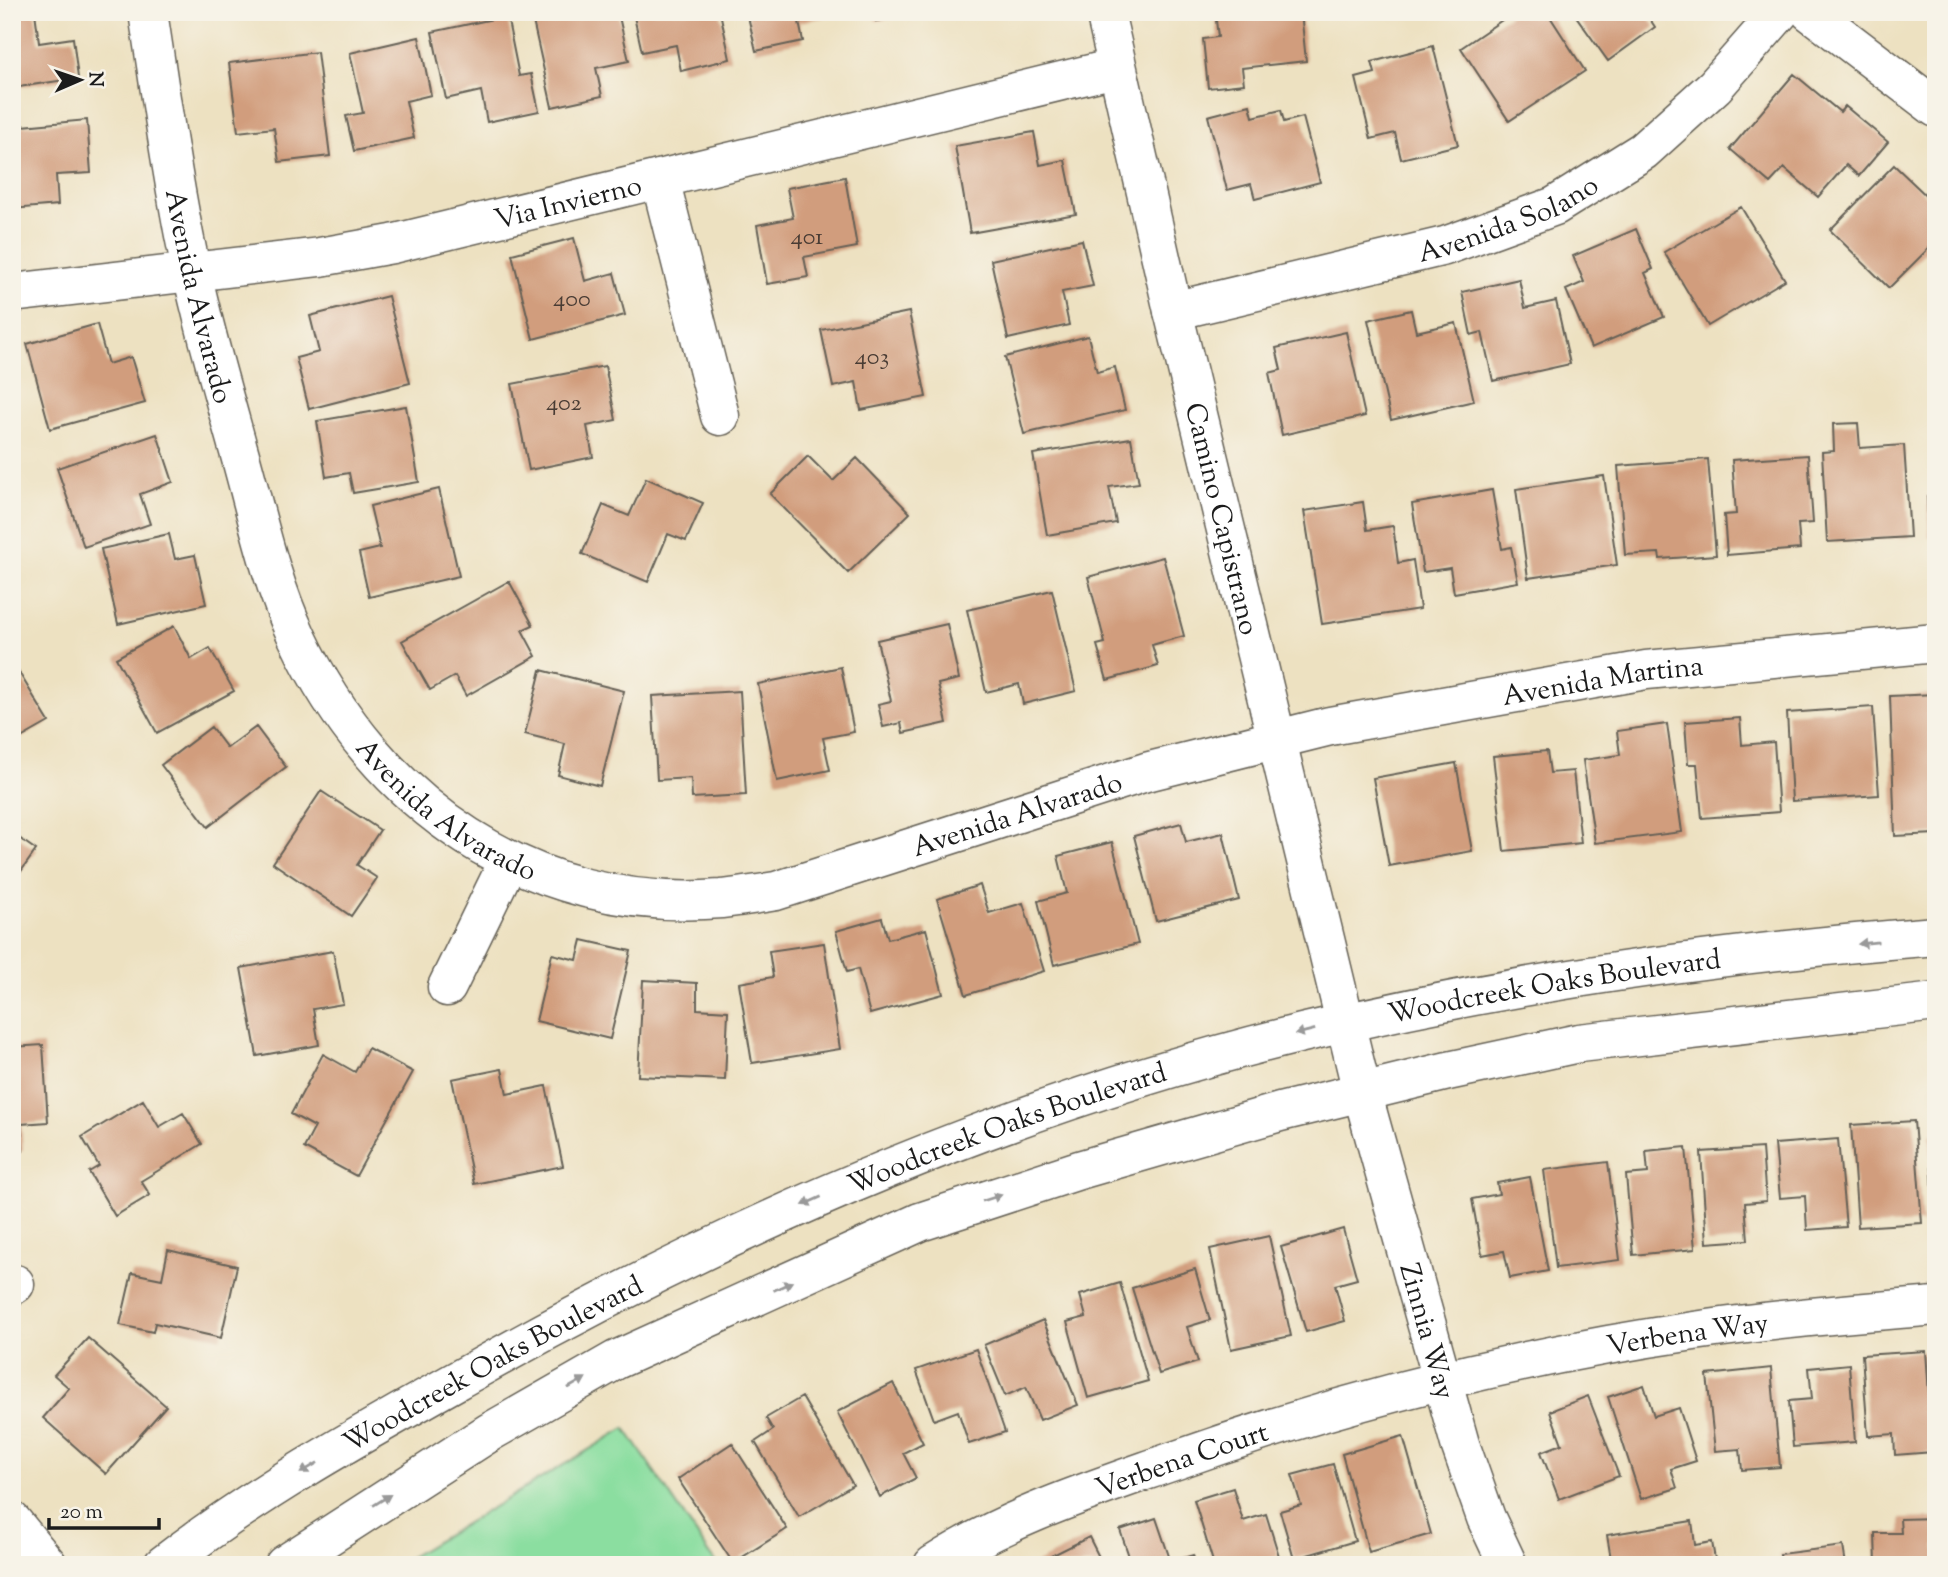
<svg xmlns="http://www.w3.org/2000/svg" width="1948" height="1577" viewBox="0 0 1948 1577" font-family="'Sorts Mill Goudy',serif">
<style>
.green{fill:#8bdea0;stroke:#547d5e;stroke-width:2}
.building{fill:#d19d7d}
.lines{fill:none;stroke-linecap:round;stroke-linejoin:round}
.minor-casing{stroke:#656156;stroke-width:41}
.major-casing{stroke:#656156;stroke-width:41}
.minor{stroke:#fff;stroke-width:38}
.major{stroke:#fff;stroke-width:38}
.oneway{fill:#999}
.labels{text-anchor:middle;stroke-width:7;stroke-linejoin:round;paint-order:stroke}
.number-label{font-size:24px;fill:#493c34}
.street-label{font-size:28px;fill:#1c1c1c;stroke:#f7f3e8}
</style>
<rect width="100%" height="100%" fill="#f7f3e8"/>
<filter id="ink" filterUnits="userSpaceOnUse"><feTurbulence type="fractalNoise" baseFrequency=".0143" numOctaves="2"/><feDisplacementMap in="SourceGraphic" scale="14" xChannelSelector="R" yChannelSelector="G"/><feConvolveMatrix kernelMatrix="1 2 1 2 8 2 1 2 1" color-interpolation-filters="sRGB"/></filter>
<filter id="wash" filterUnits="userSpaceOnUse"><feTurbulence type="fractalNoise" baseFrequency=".00686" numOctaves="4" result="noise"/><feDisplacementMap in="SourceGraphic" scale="28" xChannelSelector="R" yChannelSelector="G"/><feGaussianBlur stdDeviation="1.57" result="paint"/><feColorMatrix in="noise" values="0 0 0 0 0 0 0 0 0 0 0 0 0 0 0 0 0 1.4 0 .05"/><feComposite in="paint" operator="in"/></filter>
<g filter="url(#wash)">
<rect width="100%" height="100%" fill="#ede1c1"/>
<path class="green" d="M625,1428L717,1565H397Z"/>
<g id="blocks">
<path class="building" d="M12,12H35L39,43L73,38L78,78L12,88Z
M531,12H618L629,61L596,68L602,96L552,107Z
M633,12H720L730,59L681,71L676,45L642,52Z
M747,12H824V17L799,22L803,41L756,51Z
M874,12H915V14L876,21Z
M1215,12H1301L1306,61L1242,68L1244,84L1208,88L1203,39L1218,37Z
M1514,12H1547L1585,71L1509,121L1461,48Z
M1580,12H1645L1655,27L1608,61L1576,16Z
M507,16L519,76L531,74L539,111L487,122L481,91L446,99L432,32Z
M419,37L431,95L406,101L414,138L354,151L346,116L363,113L350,53Z
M1433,46L1458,145L1401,159L1395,133L1371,139L1356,78L1375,73L1372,62Z
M317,52L330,156L279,162L274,128L238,132L229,63Z
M1794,74L1840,112L1845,106L1888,142L1859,176L1846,165L1818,197L1784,168L1770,183L1730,149Z
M1250,105L1253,117L1281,110L1284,122L1303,117L1320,182L1255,199L1251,184L1227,190L1208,116Z
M87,120L91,173L56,175L58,205L12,209V127Z
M1034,132L1040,165L1065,160L1076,214L970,233L955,146Z
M1894,165L1936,205V215L1927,224L1936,232V241L1889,288L1830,230Z
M845,177L857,247L804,257L808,277L767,284L757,225L793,218L787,188Z
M1741,207L1785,280L1708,326L1664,252Z
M1636,229L1653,269L1645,273L1664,317L1591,348L1566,290L1584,282L1573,256Z
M574,238L585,281L614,273L625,315L533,339L512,254Z
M1082,240L1093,286L1062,292L1069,325L1008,339L991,260Z
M1519,279L1525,308L1556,301L1570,364L1493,381L1482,332L1471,335L1462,292Z
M388,296L410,383L309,409L296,358L319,352L310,316Z
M1411,310L1416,332L1456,323L1474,401L1391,420L1368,320Z
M909,312L926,397L861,410L856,382L833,387L821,330Z
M97,324L108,364L131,357L145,403L50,429L27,344Z
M1346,332L1365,416L1282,435L1269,373L1281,370L1276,348Z
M1088,336L1097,372L1115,367L1125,410L1024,434L1005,357Z
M605,366L616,420L587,426L593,457L529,470L512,384Z
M406,406L419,482L353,493L349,473L326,477L317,421Z
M1858,423L1860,448L1904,445L1910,537L1827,542L1822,452L1834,451L1833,424Z
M157,434L173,482L140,494L150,524L84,547L57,468Z
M1131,438L1139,483L1109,487L1116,523L1047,535L1033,454Z
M1808,455L1813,523L1798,524L1800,549L1727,555L1724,515L1736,514L1732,460Z
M808,456L833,481L857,458L910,513L848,573L770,494Z
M1708,459L1716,555L1660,559L1659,553L1625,555L1618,466Z
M1604,476L1617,565L1528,578L1516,489Z
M646,478L703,503L686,541L668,534L648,582L582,554L603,505L629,516Z
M439,489L459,576L369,597L359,553L380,548L370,506Z
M1492,490L1502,549L1511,547L1518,582L1454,593L1450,568L1423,572L1412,504Z
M1927,496H1936V536L1929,537Z
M1363,502L1367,530L1393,526L1398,563L1413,560L1420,609L1322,624L1304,511Z
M169,534L175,559L195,555L206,604L118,624L101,549Z
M1163,557L1184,636L1152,645L1158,666L1107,680L1097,645L1105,643L1088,577Z
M509,581L533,625L522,630L536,656L466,696L455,676L430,690L402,641Z
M1052,590L1076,691L1023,704L1019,684L986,692L967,610Z
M947,624L959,679L938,684L947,723L903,733L901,723L883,727L878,704L891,701L877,640Z
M174,626L191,659L210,648L234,691L157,733L116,658Z
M12,661L49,722L12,743Z
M841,667L854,732L823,738L830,770L777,781L758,684Z
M541,670L624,691L600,786L558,775L565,744L525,734Z
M740,691L746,795L692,798L691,778L657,780L652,696Z
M1936,694V834L1895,836L1890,696Z
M1873,707L1879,795L1792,801L1787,713Z
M1740,718L1742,745L1774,742L1779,812L1702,818L1697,764H1688L1685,722Z
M1667,724L1682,832L1595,843L1583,760L1620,755L1617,731Z
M211,727L227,748L256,727L286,767L208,827L161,765Z
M1547,751L1550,773L1573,771L1581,843L1504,851L1493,756Z
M1456,763L1472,851L1389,866L1373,778Z
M321,791L380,830L357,865L377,878L351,916L273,863Z
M1181,823L1186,842L1223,833L1239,900L1156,921L1134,836Z
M12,833L36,850L12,884Z
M1112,842L1138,944L1054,965L1038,901L1067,893L1058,856Z
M980,885L989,913L1023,903L1044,971L966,995L937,899Z
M882,918L888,939L926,929L943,994L870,1014L858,969L847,972L836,931Z
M582,940L631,951L610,1039L536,1021L552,954L577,960Z
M824,943L840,1049L752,1063L739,983L773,977L769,951Z
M333,951L343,1004L313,1009L319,1045L257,1056L241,968Z
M643,980L697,983V1009L728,1011L725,1080L638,1076Z
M43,1045L48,1122L21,1124L23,1151L12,1152V1047Z
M368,1048L413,1072L356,1176L304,1148L315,1127L291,1114L323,1054L355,1072Z
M502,1069L507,1094L546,1086L563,1166L474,1184L452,1079Z
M143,1100L159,1127L183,1113L202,1144L141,1181L150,1195L115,1216L89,1172L99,1166L82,1137Z
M1914,1121L1922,1223L1858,1227L1851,1125Z
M1936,1134V1216H1934L1930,1135Z
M1838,1139L1846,1227L1807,1230L1805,1196L1780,1198L1775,1144Z
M1686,1147L1695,1249L1633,1255L1626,1175L1648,1173L1646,1151Z
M1762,1148L1766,1201L1745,1203L1748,1240L1707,1243L1701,1152Z
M1608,1162L1620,1260L1556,1268L1544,1170Z
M1530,1177L1548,1271L1510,1278L1504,1251L1482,1255L1472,1199L1499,1194L1497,1183Z
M1343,1229L1357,1279L1335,1285L1345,1321L1306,1332L1281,1247Z
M1269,1236L1291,1336L1231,1349L1210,1249Z
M168,1250L237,1266L221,1338L155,1323L153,1332L120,1325L132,1273L162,1279Z
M1195,1269L1210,1320L1187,1327L1198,1362L1159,1374L1132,1288Z
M1120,1283L1148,1381L1088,1398L1067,1322L1086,1317L1080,1295Z
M1043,1320L1078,1405L1040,1420L1026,1387L1005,1396L984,1345Z
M88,1338L166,1406L106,1474L43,1418L69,1388L54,1375Z
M976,1349L1005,1432L969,1444L958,1411L934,1420L916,1370Z
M1926,1351L1933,1452L1895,1455L1894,1434L1868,1436L1862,1355Z
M1849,1364L1855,1442L1793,1447L1789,1401L1812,1399L1809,1368Z
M1771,1368L1780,1467L1742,1470L1740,1449L1715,1451L1707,1375Z
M893,1383L923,1443L903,1453L916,1478L880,1497L837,1412Z
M1644,1385L1654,1416L1679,1408L1696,1461L1671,1469L1677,1488L1641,1499L1608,1397Z
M1588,1396L1619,1476L1559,1499L1541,1452L1562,1444L1550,1411Z
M802,1397L853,1485L799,1517L755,1442L773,1430L766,1418Z
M1403,1436L1431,1534L1369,1552L1342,1454Z
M732,1443L787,1529L733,1563L678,1479Z
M1333,1464L1355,1541L1294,1559L1280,1511L1301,1505L1292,1475Z
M1233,1488L1243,1521L1266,1514L1279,1556L1250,1565H1214L1194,1500Z
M1156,1518L1171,1562L1193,1555L1196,1565H1132L1120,1530Z
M1936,1518V1565H1876L1875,1533H1901L1900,1519Z
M1692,1521L1695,1545L1712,1542L1716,1565H1612L1607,1535Z
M1089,1537L1103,1565H1033Z
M1843,1546L1846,1565H1782L1780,1554Z"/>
</g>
</g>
<g filter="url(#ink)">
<use href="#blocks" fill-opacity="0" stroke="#656156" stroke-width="2"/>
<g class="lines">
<g class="minor-casing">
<g id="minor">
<path id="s1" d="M148,12C158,77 167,143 179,208C193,289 216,369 238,448C256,511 269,578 297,637C376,805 532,914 721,899C740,897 758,894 776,891L1146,772L1330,726L1646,670L1936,643"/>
<path id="s2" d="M1105,12L1173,311L1362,1092L1460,1444L1486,1518L1508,1565"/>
<path d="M1810,12L1936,108"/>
<path d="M660,179L720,416"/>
<path id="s3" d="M12,293L320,257L392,244L1115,68"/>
<path id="s4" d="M1173,311L1445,246L1555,206L1643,151L1715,86L1780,12"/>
<path d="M447,987L508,862"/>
<path d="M12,1286L15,1284"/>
<path d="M12,1521L48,1565"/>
<path id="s5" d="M933,1565C1004,1519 1086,1492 1165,1464C1336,1403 1514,1357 1694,1331C1774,1319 1855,1313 1936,1306"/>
</g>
</g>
<g class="major-casing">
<g id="major">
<path id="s6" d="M163,1565C258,1491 367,1431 472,1372C732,1225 1011,1104 1302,1033C1510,982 1723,953 1936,936"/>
<path d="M284,1565L490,1432L616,1360L920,1222L1079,1170L1280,1112L1448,1071L1579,1043L1936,1002"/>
</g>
</g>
<use href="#minor" class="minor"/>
<use href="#major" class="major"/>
</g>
<defs><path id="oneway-solid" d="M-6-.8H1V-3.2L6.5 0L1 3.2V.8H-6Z" transform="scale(1.75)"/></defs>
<g class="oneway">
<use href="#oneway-solid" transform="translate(1868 943) rotate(174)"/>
<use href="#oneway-solid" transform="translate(1305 1032) rotate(166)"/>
<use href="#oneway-solid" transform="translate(992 1198) rotate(-18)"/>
<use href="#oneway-solid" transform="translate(812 1201) rotate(156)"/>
<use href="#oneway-solid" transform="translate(783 1286) rotate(-25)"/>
<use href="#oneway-solid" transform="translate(577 1383) rotate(-30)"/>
<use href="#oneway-solid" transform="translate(309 1468) rotate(149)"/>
<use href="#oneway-solid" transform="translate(382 1500) rotate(-32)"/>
</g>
</g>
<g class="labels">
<g class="number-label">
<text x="807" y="244">401</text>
<text x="572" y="306">400</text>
<text x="872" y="364">403</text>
<text x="564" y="410">402</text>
</g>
<g class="street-label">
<text dy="10" stroke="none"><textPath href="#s3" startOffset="564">Via Invierno</textPath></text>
<text dy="10" stroke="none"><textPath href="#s4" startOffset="348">Avenida Solano</textPath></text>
<text dy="10" stroke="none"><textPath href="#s1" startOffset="289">Avenida Alvarado</textPath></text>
<text dy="10" stroke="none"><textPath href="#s2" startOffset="520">Camino Capistrano</textPath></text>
<text dy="10" stroke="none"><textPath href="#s1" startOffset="2086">Avenida Martina</textPath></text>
<text dy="10" stroke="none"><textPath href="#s1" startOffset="877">Avenida Alvarado</textPath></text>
<text dy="10" stroke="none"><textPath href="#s1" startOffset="1484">Avenida Alvarado</textPath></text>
<text dy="10" stroke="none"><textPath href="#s6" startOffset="1521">Woodcreek Oaks Boulevard</textPath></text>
<text dy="10" stroke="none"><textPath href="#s6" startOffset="954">Woodcreek Oaks Boulevard</textPath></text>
<text dy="10" stroke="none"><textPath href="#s2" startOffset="1358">Zinnia Way</textPath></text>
<text dy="10" stroke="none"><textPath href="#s5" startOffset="793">Verbena Way</textPath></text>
<text dy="10" stroke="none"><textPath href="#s6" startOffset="387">Woodcreek Oaks Boulevard</textPath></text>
<text dy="10" stroke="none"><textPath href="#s5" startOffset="271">Verbena Court</textPath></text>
</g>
</g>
<rect width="1948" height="1577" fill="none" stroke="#f7f3e8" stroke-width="42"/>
<g transform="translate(80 80) rotate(88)" stroke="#f7f3e8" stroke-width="5" paint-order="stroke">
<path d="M0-5L12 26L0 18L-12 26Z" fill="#1c1c1c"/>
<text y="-10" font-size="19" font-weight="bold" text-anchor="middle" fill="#1c1c1c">N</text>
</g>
<path d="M49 1518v10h110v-10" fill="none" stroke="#1c1c1c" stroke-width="3.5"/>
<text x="60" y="1518" font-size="21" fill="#1c1c1c" stroke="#f7f3e8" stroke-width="5" paint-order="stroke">20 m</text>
</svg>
